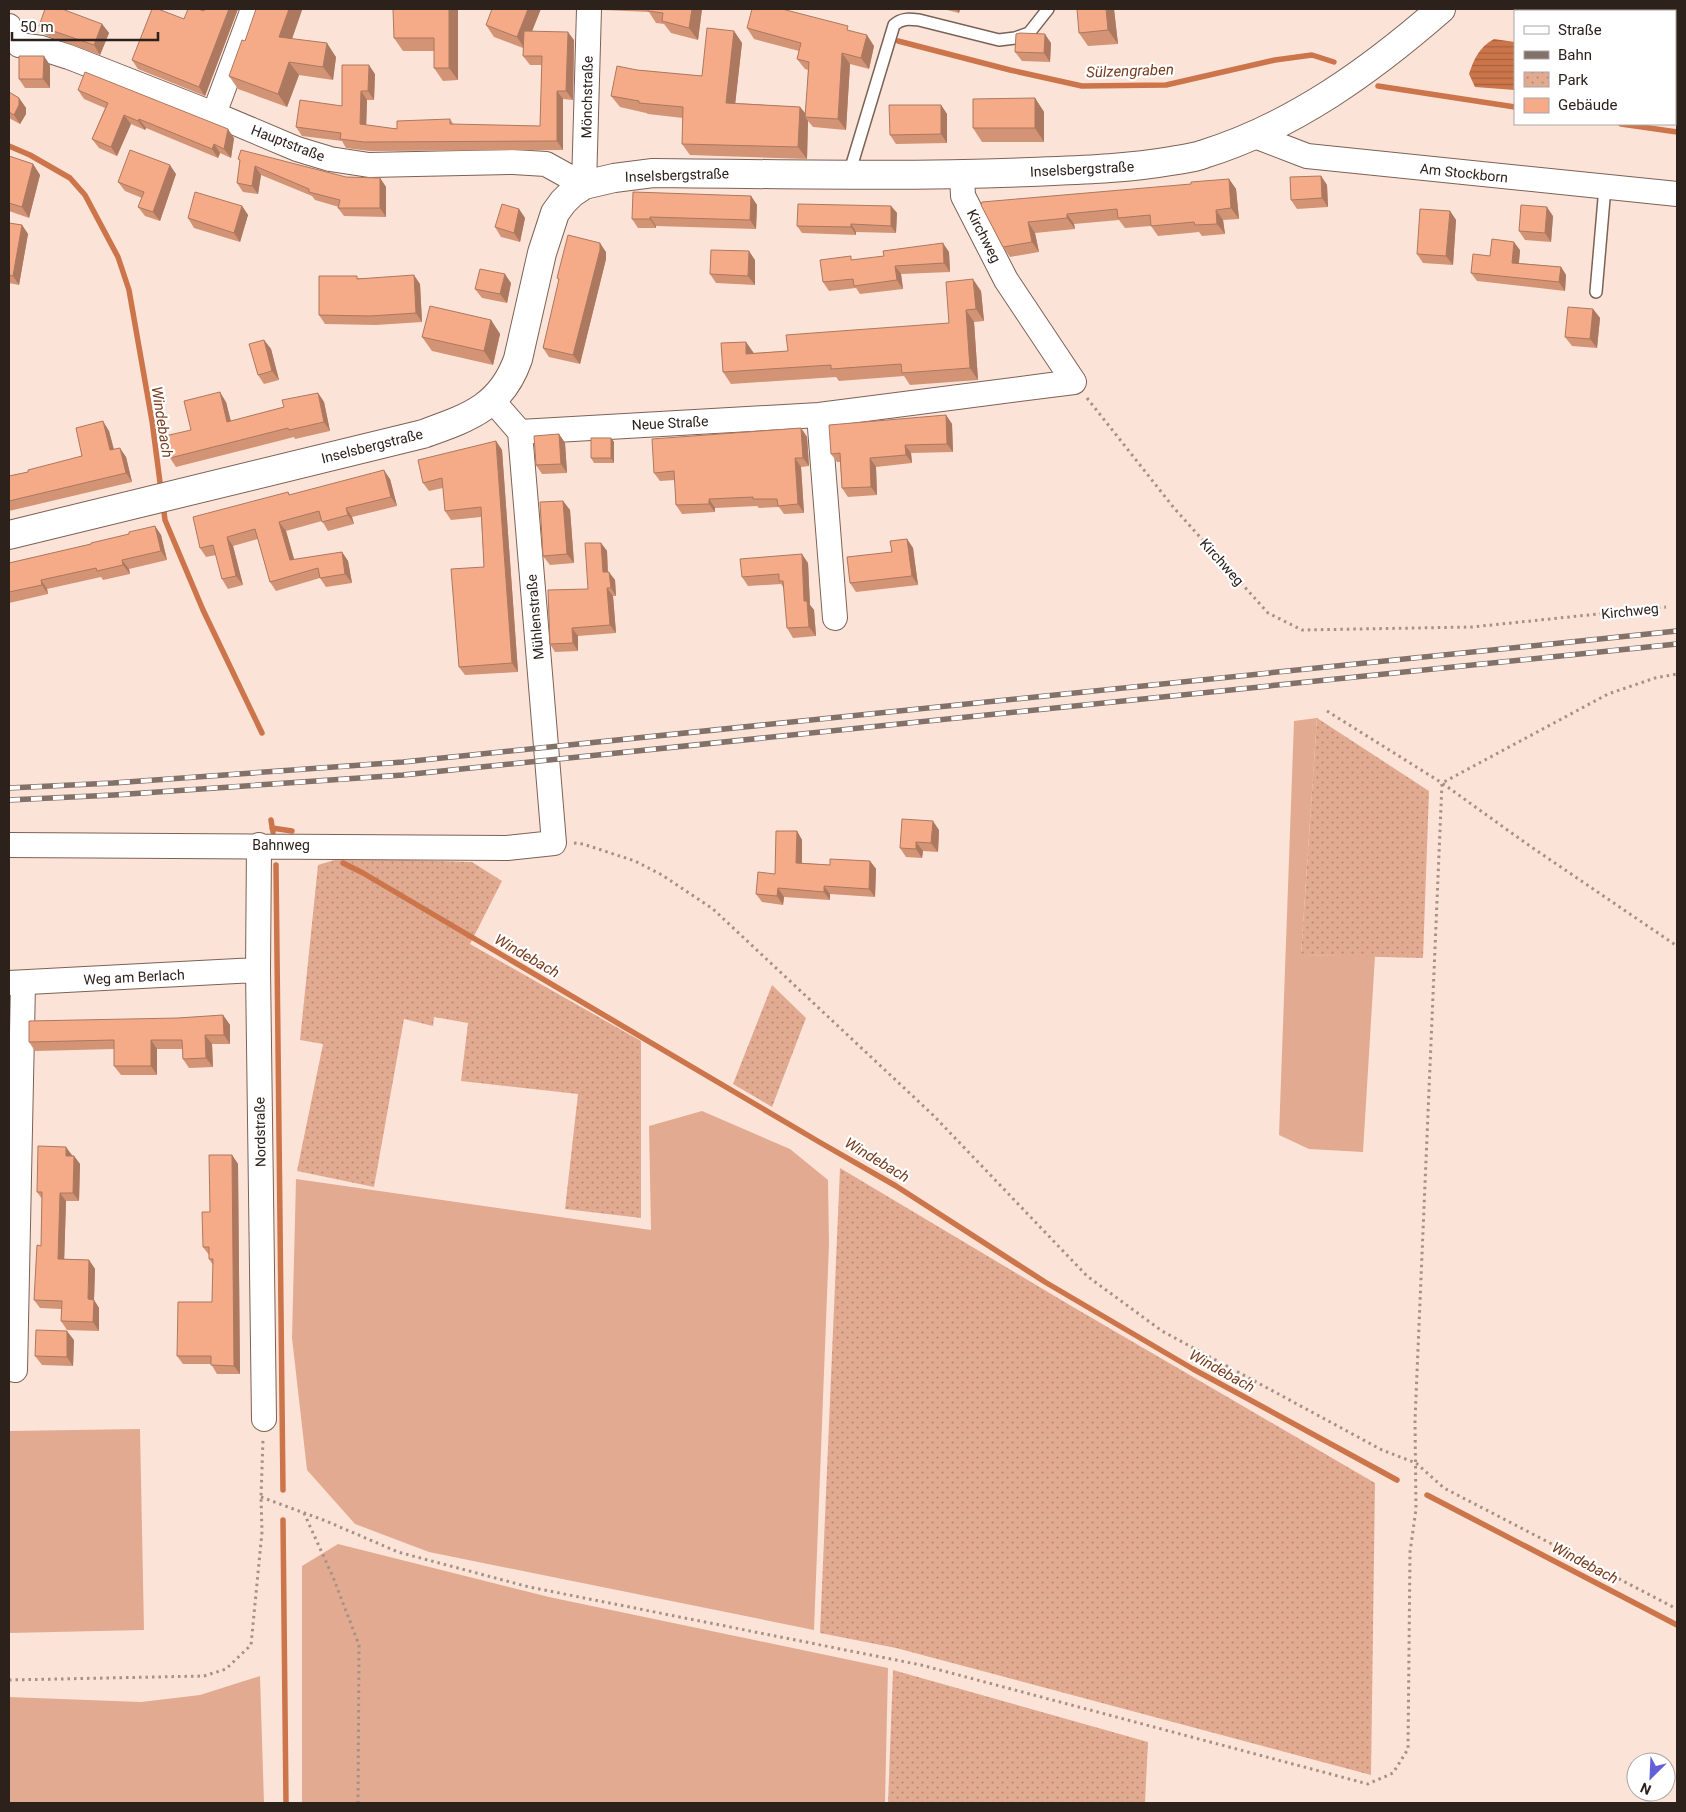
<svg xmlns="http://www.w3.org/2000/svg" width="1686" height="1812" viewBox="0 0 1686 1812" font-family="Roboto,sans-serif">
<style>
.grass{fill:#e2ab91}
.park{fill:url(#park-dots)}
.water{fill:url(#water-rules)}
.lines{fill:none;stroke-linecap:round;stroke-linejoin:round}
.stream{stroke:#cc754a;stroke-width:5.5}
.service-casing{stroke:#7c6155;stroke-width:14}
.minor-casing{stroke:#7c6155;stroke-width:26}
.tertiary-casing{stroke:#7c6155;stroke-width:30}
.path{stroke:#a49188;stroke-width:3;stroke-dasharray:2.5 4;stroke-linecap:butt}
.service{stroke:#fff;stroke-width:11}
.minor{stroke:#fff;stroke-width:24}
.tertiary{stroke:#fff;stroke-width:28}
.rail-casing{stroke:#827169;stroke-width:5.5}
.rail{stroke:#fff;stroke-width:4;stroke-dasharray:11;stroke-linecap:butt}
.wall{fill:#d39375}
.shaded-wall{fill:#ac785f}
.building{fill:#f5ab88;stroke:#ac785f}
.labels{text-anchor:middle;stroke-width:4.5;stroke-linejoin:round;paint-order:stroke}
.street-label{font-size:14px;fill:#2d211c;stroke:#fff}
.water-label{font-size:15px;font-style:italic;fill:#773c1e;stroke:#fff}
</style>
<defs>
<pattern id="park-dots" width="8" height="8" patternUnits="userSpaceOnUse" patternTransform="scale(1.25)"><rect width="8" height="8" fill="#e2ab91"/><path d="M2 2h.1M6 6h.1" fill="none" stroke="#b88b76" stroke-width="1.8" stroke-linecap="round"/></pattern>
<pattern id="water-rules" width="6" height="5" patternUnits="userSpaceOnUse" patternTransform="scale(1.25)"><rect width="6" height="5" fill="#cc754a"/><path d="M0 2.5h6" fill="none" stroke="#a6603d"/></pattern>
</defs>
<rect width="100%" height="100%" fill="#fce3d8"/>
<path class="grass" d="M1317,718L1301,955L1375,956L1363,1152L1309,1149L1279,1135L1294,721Z
M702,1111L790,1149L828,1180L829,1244L814,1630L429,1552L355,1524L307,1470L292,1338L296,1179L651,1230L649,1126Z
M140,1429L144,1630L9,1633V1431Z
M338,1544L549,1597L888,1668L885,1803H302V1566Z
M260,1676L264,1803H9V1697L141,1702L200,1695Z"/>
<path class="park" d="M1317,718L1429,791L1423,958L1301,955Z
M341,858L472,862L502,881L470,944L641,1041V1218L565,1209L578,1094L461,1081L468,1023L434,1017L433,1026L404,1019L374,1187L297,1171L323,1044L300,1040L318,865Z
M772,985L806,1018L772,1107L733,1084Z
M840,1168L1068,1304L1375,1483L1371,1775L896,1648L820,1633Z
M893,1670L1148,1742L1145,1803H888Z"/>
<path class="water" d="M1494,39L1515,42V90L1475,87L1469,74C1474,59 1479,47 1494,39Z"/>
<g class="lines">
<path class="stream" d="M898,41L1010,70L1082,86L1166,85L1275,60L1312,55L1334,62
M1378,86L1515,107
M1621,124L1677,132
M9,146L30,155L70,178L85,195L118,257L129,290L152,421L161,490
M163,504L165,520L203,610L262,733
M271,820L273,832
M272,828L292,831
M343,863L363,873L821,1143L896,1186L1045,1282L1193,1369L1397,1480
M276,865L283,1490
M1427,1495L1677,1625
M283,1520L286,1803"/>
<g class="service-casing">
<path id="service" d="M1654,9L1656,11
M1675,51L1677,56
M849,174L894,25C902,18 909,19 919,20L999,40L1015,38L1029,33L1048,9
M1596,292L1605,187"/>
</g>
<g class="minor-casing">
<path id="minor" d="M9,26L19,45
M19,45L41,48L69,57L214,114L297,149L330,159L369,165L513,162L546,164L584,185L589,9
M214,114L253,9
M1255,136L1307,156L1677,194
M819,415L835,618
M520,432L819,415L1074,382L1006,280L963,196L962,175
M9,845L507,848L554,843L520,432L493,401
M259,845L258,970L264,1419
M9,983L258,970
M15,1370L23,984"/>
</g>
<g class="tertiary-casing">
<path id="tertiary" d="M9,535L423,434C467,418 501,408 518,359L542,253L555,213L563,202L572,193L584,185L614,178L653,173C778,174 904,177 1030,172C1077,170 1125,169 1171,161C1182,159 1194,158 1204,154C1294,126 1371,70 1441,9"/>
</g>
<path class="path" d="M1087,398L1174,508L1268,613L1302,630L1472,627L1666,607
M1327,711L1442,783L1527,844L1677,946
M574,843L583,844L635,861L662,875L713,909L933,1115L1087,1276L1162,1331L1382,1450L1416,1463L1444,1488L1677,1609
M261,1497L326,1521L398,1552L529,1587L921,1665L1368,1784L1393,1773L1408,1749L1410,1552L1416,1509L1415,1420L1442,783L1608,694L1655,678L1677,674
M304,1513L333,1577L359,1645L358,1803
M9,1680L204,1676L226,1669L251,1645L262,1532L261,1497L263,1439"/>
<use href="#service" class="service"/>
<use href="#minor" class="minor"/>
<use href="#tertiary" class="tertiary"/>
<g class="rail-casing">
<path id="rail" d="M9,788L113,783L403,762L1677,631
M9,800L114,795L403,775L1677,644"/>
</g>
<use href="#rail" class="rail"/>
</g>
<path class="wall" d="M205,9H238L205,96L138,69L132,60L184,19L204,11Z
M458,9V80L443,81L434,68V51H403L394,38Z
M601,9H702L698,40L671,33L664,24L656,23L649,12L603,10Z
M943,9H960L959,13Z
M1114,9L1118,44L1088,46L1079,33Z
M1613,9H1626L1621,11H1615Z
M302,10L292,39L336,57L333,80L299,75L287,107L238,89L229,76L245,41Z
M102,24L109,33L100,55L45,35L39,26Z
M486,25L532,31L574,40L573,100L563,99V150L370,151L346,148L342,141L302,136L296,127L342,106L375,74L374,100H367L366,125L397,129L450,119L454,125L540,126L542,65H530L523,56V48L494,37Z
M747,28L852,31L874,46L869,69L850,64L846,130L813,127L808,121L807,159L690,155L682,144L683,118L648,114L646,113L620,107L611,96L637,70L702,76L734,31L742,43L735,103L800,107L806,114L808,70L805,69L797,59L799,51L754,39Z
M1051,43L1050,62L1022,61L1015,52Z
M50,65V88H25L19,79Z
M78,90L234,138L231,158L220,153L218,158L146,128L145,130L131,124L117,156L99,148L92,139L105,108L84,99Z
M9,92L19,98L26,108V114L20,124L9,118Z
M1035,98L1044,112V142H982L973,128Z
M941,105L947,114V143L896,144L890,135Z
M9,156L33,164L40,175L29,218L9,211Z
M238,159L346,177L380,178L386,187V217L344,216L338,208L339,207L315,200L312,196L261,175L258,194L243,192L237,183L240,161Z
M176,174L160,221L145,216L138,207L142,198L125,191L118,182Z
M1321,176L1327,185L1328,207L1297,209L1291,200Z
M1229,179L1236,189L1239,219L1223,220L1225,234L1202,236L1199,232L1158,236L1151,226L1125,228L1119,220L1074,224L1075,229L1035,233L1039,252L1010,257L1003,247L981,205L1191,184Z
M751,196L757,205L756,229L656,226V228H638L632,219Z
M242,206L248,215L240,242L194,228L188,218Z
M891,206L897,213L896,233L856,232V235L802,233L797,226Z
M519,209L525,218L520,242L501,237L495,227Z
M1450,211L1456,220L1453,265L1423,263L1417,254Z
M1553,216L1551,242L1525,240L1519,231Z
M9,223L22,225L28,234L19,285L9,283V286Z
M1520,250L1519,263L1561,267L1566,275L1565,291L1477,281L1471,273L1490,256Z
M606,252V259L580,364L549,357L543,348L559,281L557,278Z
M949,252L950,272L901,274L903,289L860,294L856,288L829,291L823,282L854,260Z
M755,260V285L716,283L710,274Z
M358,278L420,284L422,322L376,325L325,324L319,315Z
M511,283L507,303L482,298L475,289Z
M981,291L984,321L974,322L978,380L910,385L904,376L839,381L836,377L731,384L723,372L746,342L754,353L788,351L949,323Z
M1593,309L1600,318L1597,348L1572,346L1565,337Z
M491,320L500,334L493,365L432,351L422,337Z
M264,340L271,349L279,380L264,384L258,375Z
M318,393L324,402L330,431L295,439L294,437L176,467L170,458L191,430L226,402L231,421L284,407Z
M946,415L952,424L953,452L911,453L912,463L876,467L877,495L848,497L842,488L840,462H837L831,454Z
M801,428L807,437L809,466L801,467L804,513L784,514L779,507L759,508L757,506L715,508V512L682,514L676,505L675,480L660,481L654,473Z
M109,431L114,449L126,457L132,482L9,511V476L28,472L82,456Z
M559,434L565,443L567,473L542,474L536,465Z
M611,438L614,442V463H594L591,458Z
M496,441L502,450L518,672L465,675L459,667L484,567L481,517L451,520L445,511L443,488L429,491L423,483Z
M390,479L397,506L352,517L354,524L328,531L322,521L286,531L294,560L342,552L348,561L352,583L326,587L320,578L276,591L270,582L258,539L233,546L243,585L228,589L222,579L216,555L206,557L200,548L288,492L290,495Z
M563,501L570,510L574,563L550,565L543,556Z
M155,526L161,535L167,560L129,569L130,574L103,580L101,577L47,589L48,594L9,603V563L91,544L129,534Z
M907,539L913,548L918,585L856,592L850,583L892,552Z
M601,543L607,551L608,572L615,580L616,596H613L616,633L578,636V651L555,652L550,644L588,589Z
M808,563L810,605L814,610L816,636L793,638L787,628L784,588L781,584L748,586L742,577Z
M939,830L938,852L923,851L922,858L906,857L900,848Z
M797,831L802,840V863L830,865L870,861L876,869L875,897L830,894V900L784,897L783,905L762,902L756,894L775,874Z
M223,1015L230,1025V1044H212L213,1067L189,1068L183,1059L182,1049H157V1075H121L114,1066V1049L35,1051L29,1042L178,1018Z
M72,1155L74,1156L80,1164L79,1201H66L64,1259L89,1260L95,1269L94,1300L99,1308V1331L67,1330L61,1321V1309L40,1308L34,1300L41,1246L42,1199L37,1192Z
M232,1155L238,1164L240,1374H217L211,1364H183L177,1356L212,1302L213,1265L209,1259V1255L203,1247L210,1212Z
M74,1340L73,1366L42,1365L35,1356Z"/>
<path class="shaded-wall" d="M229,9H238L205,96L199,87Z
M289,9H302V10L288,50L279,37Z
M449,9H458V80L449,68Z
M528,9H541L525,49L517,37Z
M692,9H702L698,40L689,28Z
M956,9H960L959,13Z
M1106,9H1114L1118,44L1108,30Z
M102,24L109,33L100,55L94,45Z
M734,31L742,43L734,115L726,103Z
M568,32L574,40L573,100L566,91Z
M1045,34L1051,43L1050,62L1044,53Z
M867,35L874,46L869,69L861,58Z
M327,43L336,57L333,80L323,67Z
M842,53L850,64L846,130L838,119Z
M44,56L50,65V88L43,79Z
M289,62L299,75L287,107L278,94Z
M369,65L375,74L374,100L368,91Z
M361,91L367,100L366,133L360,124Z
M557,91L563,99V150L557,141Z
M19,98L26,108V114L20,124L14,115Z
M1035,98L1044,112V142L1035,128Z
M941,105L947,114V143L941,134Z
M800,107L808,117H805L808,121L807,159L798,147Z
M124,115L131,124L117,156L111,147Z
M139,119L146,128L145,130L138,121Z
M228,129L234,138L231,158L224,149Z
M214,144L220,153L218,158L212,149Z
M33,164L40,175L29,218L22,207Z
M170,165L176,174L160,221L153,212Z
M255,166L261,175L258,194L252,186Z
M1321,176L1327,185L1328,207L1322,198Z
M380,178L386,187V217L380,208Z
M1229,179L1236,189L1239,219L1231,208Z
M751,196L757,205L756,229L750,220Z
M242,206L248,215L240,242L234,233Z
M891,206L897,213L896,233L891,226Z
M1547,207L1553,216L1551,242L1545,233Z
M519,209L525,218L520,242L514,233Z
M1216,210L1223,220L1225,234L1217,224Z
M1450,211L1456,220L1453,265L1446,256Z
M1067,214L1074,224L1075,229L1067,218Z
M650,217L656,226V228L650,219Z
M1028,222L1035,233L1039,252L1032,242Z
M851,224L856,232V235L851,227Z
M22,225L28,234L19,285L13,276Z
M1514,242L1520,250L1518,271L1512,263Z
M600,243L606,252V259L580,364L573,355Z
M943,243L949,252L950,272L944,263Z
M749,251L755,260V285L748,276Z
M895,266L901,274L903,289L897,280Z
M1561,267L1566,275L1565,291L1559,282Z
M505,274L511,283L507,303L500,294Z
M414,275L420,284L422,322L416,313Z
M973,279L981,291L984,321L976,309Z
M1593,309L1600,318L1597,348L1590,339Z
M966,310L974,322L978,380L970,368Z
M491,320L500,334L493,365L484,351Z
M264,340L271,349L279,380L272,371Z
M746,342L754,354H746Z
M220,392L226,402L233,431L227,422Z
M318,393L324,402L330,431L324,422Z
M946,415L952,424L953,452L947,444Z
M103,421L109,431L116,459L110,450Z
M801,428L807,437L809,466L803,458Z
M559,434L565,443L567,473L561,464Z
M611,438L614,442V463L611,458Z
M496,441L502,450L518,672L512,663Z
M905,445L911,453L912,463L906,455Z
M120,448L126,457L132,482L126,473Z
M795,458L801,467L804,513L798,504Z
M870,458L876,467L877,495L871,487Z
M384,470L390,479L397,506L391,497Z
M709,499L715,508V512L709,504Z
M563,501L570,510L574,563L567,554Z
M346,508L352,517L354,524L348,515Z
M279,522L286,531L297,569L290,560Z
M155,526L161,535L167,560L161,551Z
M227,537L233,546L243,585L236,576Z
M907,539L913,548L918,585L912,576Z
M601,543L607,551L608,580L603,572Z
M342,552L348,561L352,583L345,574Z
M802,554L808,563L810,605L814,610L816,636L809,627L804,601Z
M122,560L129,569L130,574L123,565Z
M609,572L615,580L616,596L611,588Z
M41,580L47,589L48,594L42,585Z
M607,588L613,596L616,633L610,625Z
M572,628L578,636V651L573,643Z
M933,821L939,830L938,852L931,843Z
M797,831L802,840V871L796,863Z
M916,842L923,851L922,858L916,849Z
M870,861L876,869L875,897L869,889Z
M824,886L830,894V900L824,892Z
M778,888L784,897L783,905L777,896Z
M223,1015L230,1025V1044L224,1035Z
M205,1035L212,1044L213,1067L206,1058Z
M151,1040L157,1049V1075L151,1066Z
M66,1147L72,1155V1164L66,1156Z
M232,1155L238,1164L240,1374L234,1366Z
M74,1156L80,1164L79,1201L73,1193Z
M60,1193L66,1201L64,1267L58,1259Z
M89,1260L95,1269L94,1300L99,1308V1331L93,1322L88,1299Z
M67,1331L74,1340L73,1366L67,1357Z"/>
<path class="building" d="M45,9H62L102,24L94,45L39,26Z
M152,9H158L184,19L188,9H198L204,11L205,9H229L199,87L132,60Z
M256,9H289L279,37L327,43L323,67L289,62L278,94L229,76L242,40L245,41Z
M393,9H449V68H434V38H394Z
M492,9H528L517,37L486,25Z
M648,9H692L689,28L662,21L663,13L648,11Z
M752,9H782L848,26L847,30L867,35L861,58L842,53L838,119L805,117L809,62L797,59L801,43L747,28Z
M1077,9H1106L1108,30L1079,33Z
M1543,9H1579L1580,11H1544Z
M707,28L734,31L726,103L800,107L798,147L682,144L683,107L639,103V101L611,96L617,66L637,70L702,76Z
M524,31L568,32L566,91H557V141L364,142L340,139L341,133L296,127L300,100L342,106V65H369L368,91H361L360,124L397,129V121L450,119V124L540,126L542,56H523Z
M1020,33L1045,34L1044,53L1015,52L1016,34Z
M19,56H44L43,79H19Z
M85,72L228,129L224,149L214,144L212,149L139,119L138,121L124,115L111,147L92,139L108,103L78,90Z
M9,92L19,98V105L14,115L9,112Z
M1035,98V128H973V99Z
M889,105H941V134L890,135Z
M130,150L170,165L153,212L138,207L144,192L118,182Z
M241,150L346,177L380,178V208H338L340,200L309,192V189L255,166L252,186L237,183L240,160L238,159Z
M9,156L33,164L22,207L9,203Z
M1321,176L1322,198L1291,200L1290,177Z
M1229,179L1231,208L1216,210L1217,224L1195,225L1194,222L1151,226L1150,215L1118,218L1117,209L1067,214V218L1028,222L1032,242L1003,247L981,205L982,202L1191,184V182Z
M195,192L242,206L234,233L188,218Z
M633,192L751,196L750,220L650,217V219H632Z
M502,204L519,209L514,233L495,227Z
M798,204L891,206V226L851,224V227L797,226Z
M1521,205L1547,207L1545,233L1519,231Z
M1420,209L1450,211L1446,256L1417,254Z
M9,223L22,225L13,276L9,275Z
M568,235L600,243V250L573,355L543,348L559,279L557,278Z
M1492,239L1514,242L1512,263L1561,267L1559,282L1471,273L1473,254L1490,256Z
M943,243L944,263L895,266L897,280L854,286L853,279L823,282L820,260L851,256V260L884,256L883,251Z
M711,250L749,251L748,276L710,274Z
M480,269L505,274L500,294L475,289Z
M414,275L416,313L370,316L319,315V276H357V279Z
M973,279L976,309L966,310L970,368L902,373L901,364L831,369V365L723,372L721,343L746,342V354L788,351L786,335L949,323L946,282Z
M430,306L491,320L484,351L422,337Z
M1568,307L1593,309L1590,339L1565,337Z
M264,340L272,371L258,375L249,344Z
M220,392L227,422L284,407L282,400L318,393L324,422L289,430L288,428L170,458L165,436L191,430L184,401Z
M946,415L947,444L905,445L906,455L870,458L871,487L842,488L840,453L831,454L829,425Z
M103,421L110,450L120,448L126,473L9,501V476L28,472V470L82,456L76,428Z
M801,428L803,458H795L798,504L778,506L777,499H753V497L709,499V504L676,505L674,471L654,473L652,439Z
M559,434L561,464L536,465L534,436Z
M591,438H611V458H591Z
M496,441L512,663L459,667L451,569L484,567L481,507L445,511L442,478L423,483L418,460Z
M384,470L391,497L346,508L348,515L322,522L319,511L279,522L290,560L342,552L345,574L320,578L318,568L270,582L255,529L227,537L236,576L222,579L213,545L200,548L193,517L288,492L289,495Z
M563,501L567,554L543,556L540,502Z
M155,526L161,551L122,560L123,565L97,571L96,568L41,580L42,585L9,592V563L91,544V543L129,534V532Z
M907,539L912,576L850,583L847,557L892,552L890,541Z
M585,543H601L603,572H609L611,588H607L610,625L572,628L573,643L550,644L548,590L588,589Z
M802,554L804,601H807L809,627L787,628L783,581H779V574L742,577L740,559Z
M902,819L933,821L931,843L916,842V849L900,848Z
M776,831H797L796,863L830,865V859L870,861L869,889L824,886V892L778,888L777,896L756,894L758,872L775,874Z
M223,1015L224,1035H205L206,1058L183,1059L182,1040H151V1066H114V1040L29,1042V1021L178,1018Z
M38,1146L66,1147V1156H74L73,1193H60L58,1259L89,1260L88,1299L94,1300L93,1322L61,1321L62,1301L34,1300L37,1245L41,1246L42,1192H37Z
M209,1155H232L234,1366L211,1365V1356H177L178,1302H212L213,1259H209V1247H203L202,1212H210Z
M36,1330L67,1331V1357L35,1356Z"/>
<g class="labels">
<g class="street-label">
<text transform="translate(587 97) rotate(-89)" y="5">Mönchstraße</text>
<text transform="translate(288 143) rotate(21)" y="5">Hauptstraße</text>
<text transform="translate(1082 169) rotate(-3)" y="5">Inselsbergstraße</text>
<text transform="translate(1464 173) rotate(6)" y="5">Am Stockborn</text>
<text transform="translate(677 175) rotate(-2)" y="5">Inselsbergstraße</text>
<text transform="translate(984 236) rotate(63)" y="5">Kirchweg</text>
<text transform="translate(670 423) rotate(-3)" y="5">Neue Straße</text>
<text transform="translate(372 446) rotate(-14)" y="5">Inselsbergstraße</text>
<text transform="translate(1222 562) rotate(48)" y="5">Kirchweg</text>
<text transform="translate(1630 611) rotate(-6)" y="5">Kirchweg</text>
<text transform="translate(535 617) rotate(-95)" y="5">Mühlenstraße</text>
<text x="281" y="850">Bahnweg</text>
<text transform="translate(134 977) rotate(-3)" y="5">Weg am Berlach</text>
<text transform="translate(260 1132) rotate(-91)" y="5">Nordstraße</text>
</g>
<g class="water-label">
<text transform="translate(1130 71) rotate(-2)" y="5">Sülzengraben</text>
<text transform="translate(162 422) rotate(81)" y="5">Windebach</text>
<text transform="translate(527 956) rotate(30)" y="5">Windebach</text>
<text transform="translate(877 1160) rotate(31)" y="5">Windebach</text>
<text transform="translate(1222 1371) rotate(29)" y="5">Windebach</text>
<text transform="translate(1585 1563) rotate(28)" y="5">Windebach</text>
</g>
</g>
<rect width="1686" height="1812" fill="none" stroke="#2d211c" stroke-width="20"/>
<rect x="1514" y="10" width="162" height="115" fill="#ffffff" stroke="#aba6a4"/>
<rect x="1524" y="26" width="25" height="8" fill="#ffffff" stroke="#aba6a4"/>
<text x="1558" y="35" font-size="15" fill="#2d211c">Straße</text>
<rect x="1524" y="51" width="25" height="8" fill="#827169" stroke="#aba6a4"/>
<text x="1558" y="60" font-size="15" fill="#2d211c">Bahn</text>
<rect x="1524" y="72" width="25" height="15" fill="url(#park-dots)" stroke="#aba6a4"/>
<text x="1558" y="85" font-size="15" fill="#2d211c">Park</text>
<rect x="1524" y="98" width="25" height="15" fill="#f5ab88" stroke="#aba6a4"/>
<text x="1558" y="110" font-size="15" fill="#2d211c">Gebäude</text>
<g transform="translate(1651 1777) rotate(204)"><circle r="24" fill="#ffffff" stroke="#aba6a4"/>
<path d="M0-4L9 19L0 12L-9 19Z" fill="#635fd8"/>
<text y="-8" font-size="14" font-weight="bold" text-anchor="middle" fill="#2d211c">N</text>
</g>
<path d="M12 32v8h146v-8" fill="none" stroke="#2d211c" stroke-width="2.5"/>
<text x="20" y="32" font-size="15" fill="#2d211c" stroke="#ffffff" stroke-width="4" paint-order="stroke">50 m</text>
</svg>
